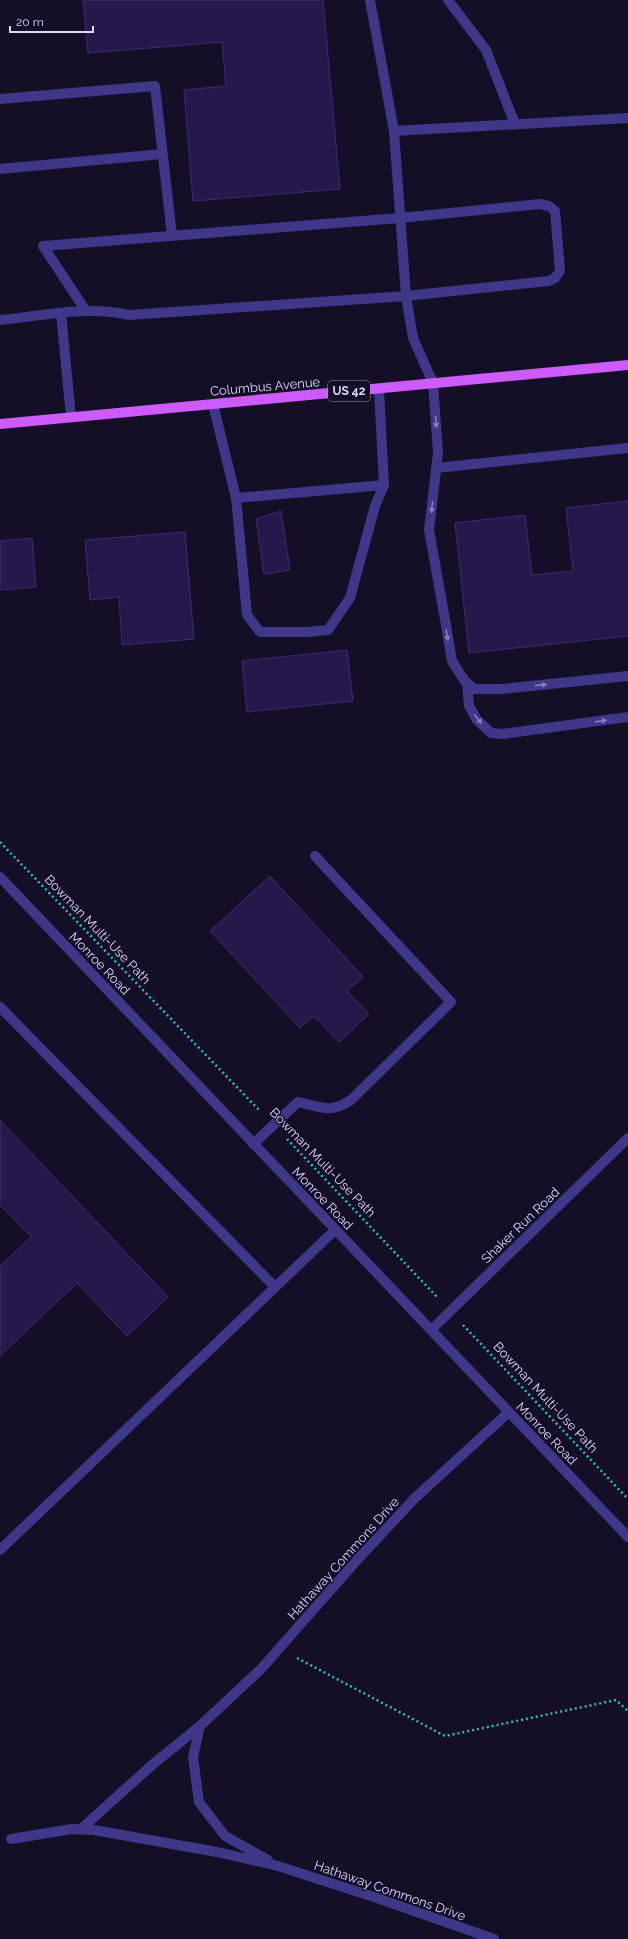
<svg xmlns="http://www.w3.org/2000/svg" width="628" height="1939" viewBox="0 0 628 1939" font-family="Raleway,sans-serif">
<style>
.building{fill:#261949;stroke:#3e2a76}
.lines{fill:none;stroke-linecap:round;stroke-linejoin:round}
.path{stroke:#2abebe;stroke-width:2.5;stroke-dasharray:2 3;stroke-linecap:butt}
.service{stroke:#3f3788;stroke-width:10}
.minor{stroke:#3f3788;stroke-width:10}
.tertiary{stroke:#3f3788;stroke-width:10}
.primary{stroke:#cc5cff;stroke-width:10}
.oneway{fill:#867ebe}
.labels{text-anchor:middle;stroke-width:3;stroke-linejoin:round;paint-order:stroke}
.shield{fill:#140e27;stroke:#a099be;stroke-width:1}
.shield-label{font-size:12px;font-weight:bold;fill:#dcd5ff}
.street-label{font-size:13px;fill:#dcd5ff;stroke:#140e27}
</style>
<rect width="100%" height="100%" fill="#140e27"/>
<path class="building" d="M83,0H323L340,189L193,201L184,90L226,86L222,42L88,53Z
M628,501V636L469,653L455,523L525,515L532,575L573,571L566,508Z
M281,511L290,570L264,574L256,519Z
M185,532L194,639L122,645L119,597L90,600L85,540Z
M32,538L36,587L0,590V541Z
M347,650L353,701L247,712L242,661Z
M270,876L363,977L347,991L369,1014L339,1042L314,1016L300,1028L210,931Z
M0,1120L168,1297L127,1336L77,1283L0,1356V1266L31,1237L0,1205Z"/>
<g class="lines">
<path class="path" d="M0,842L260,1111
M287,1139L438,1298
M463,1325L628,1499
M297,1658L445,1736L616,1700L628,1711"/>
<path class="service" d="M370,0L394,131
M448,0L486,50L515,124
M0,99L155,86L172,236
M0,169L162,154
M86,311L43,246L400,218L540,204L549,206L555,211L560,271L555,278L549,281L406,296L394,131L628,118
M61,313L71,417
M0,320C41,316 88,305 129,315L406,296L413,338L433,383L438,453L429,530L446,625L452,661L464,680L474,689H502L628,676
M213,404L236,498L384,485L379,389
M436,468L628,448
M236,498L247,615L260,632H308L328,630L350,598L375,506L384,485
M467,683L469,706L477,720L491,733L503,734L628,717
M0,1007L275,1287
M253,1144L298,1102C321,1107 330,1114 351,1100L451,1002L315,856
M0,1550L335,1230"/>
<path class="minor" d="M431,1330L628,1138
M200,1726L193,1757L199,1802L225,1836L268,1860
M81,1829L152,1765L200,1726L261,1669L358,1559L414,1499L509,1412
M11,1839L72,1829L94,1830L217,1852L278,1866L377,1898L494,1939"/>
<path class="tertiary" d="M0,877L628,1537"/>
<path class="primary" d="M0,424L628,365"/>
</g>
<defs><path id="oneway-solid" d="M-6-.8H1V-3.2L6.5 0L1 3.2V.8H-6Z"/></defs>
<g class="oneway">
<use href="#oneway-solid" transform="translate(436 422) rotate(86)"/>
<use href="#oneway-solid" transform="translate(432 507) rotate(97)"/>
<use href="#oneway-solid" transform="translate(447 635) rotate(80)"/>
<use href="#oneway-solid" transform="translate(541 685) rotate(-6)"/>
<use href="#oneway-solid" transform="translate(478 719) rotate(51)"/>
<use href="#oneway-solid" transform="translate(601 721) rotate(-8)"/>
</g>
<g class="labels">
<rect class="shield" x="328" y="381" width="42" height="20" rx="3"/>
<g class="shield-label">
<text x="349" y="395">US 42</text>
</g>
<g class="street-label">
<text transform="translate(265 386) rotate(-5)" y="5">Columbus Avenue</text>
<text transform="translate(98 929) rotate(46)" y="5">Bowman Multi-Use Path</text>
<text transform="translate(100 963) rotate(46)" y="5">Monroe Road</text>
<text transform="translate(323 1162) rotate(46)" y="5">Bowman Multi-Use Path</text>
<text transform="translate(323 1198) rotate(46)" y="5">Monroe Road</text>
<text transform="translate(520 1225) rotate(-44)" y="5">Shaker Run Road</text>
<text transform="translate(546 1397) rotate(47)" y="5">Bowman Multi-Use Path</text>
<text transform="translate(547 1433) rotate(46)" y="5">Monroe Road</text>
<text transform="translate(343 1558) rotate(-48)" y="5">Hathaway Commons Drive</text>
<text transform="translate(390 1890) rotate(19)" y="5">Hathaway Commons Drive</text>
</g>
</g>
<path d="M10 26v6h83v-6" fill="none" stroke="#dcd5ff" stroke-width="2"/>
<text x="16" y="26" font-size="12" fill="#dcd5ff" stroke="#140e27" stroke-width="3" paint-order="stroke">20 m</text>
</svg>
